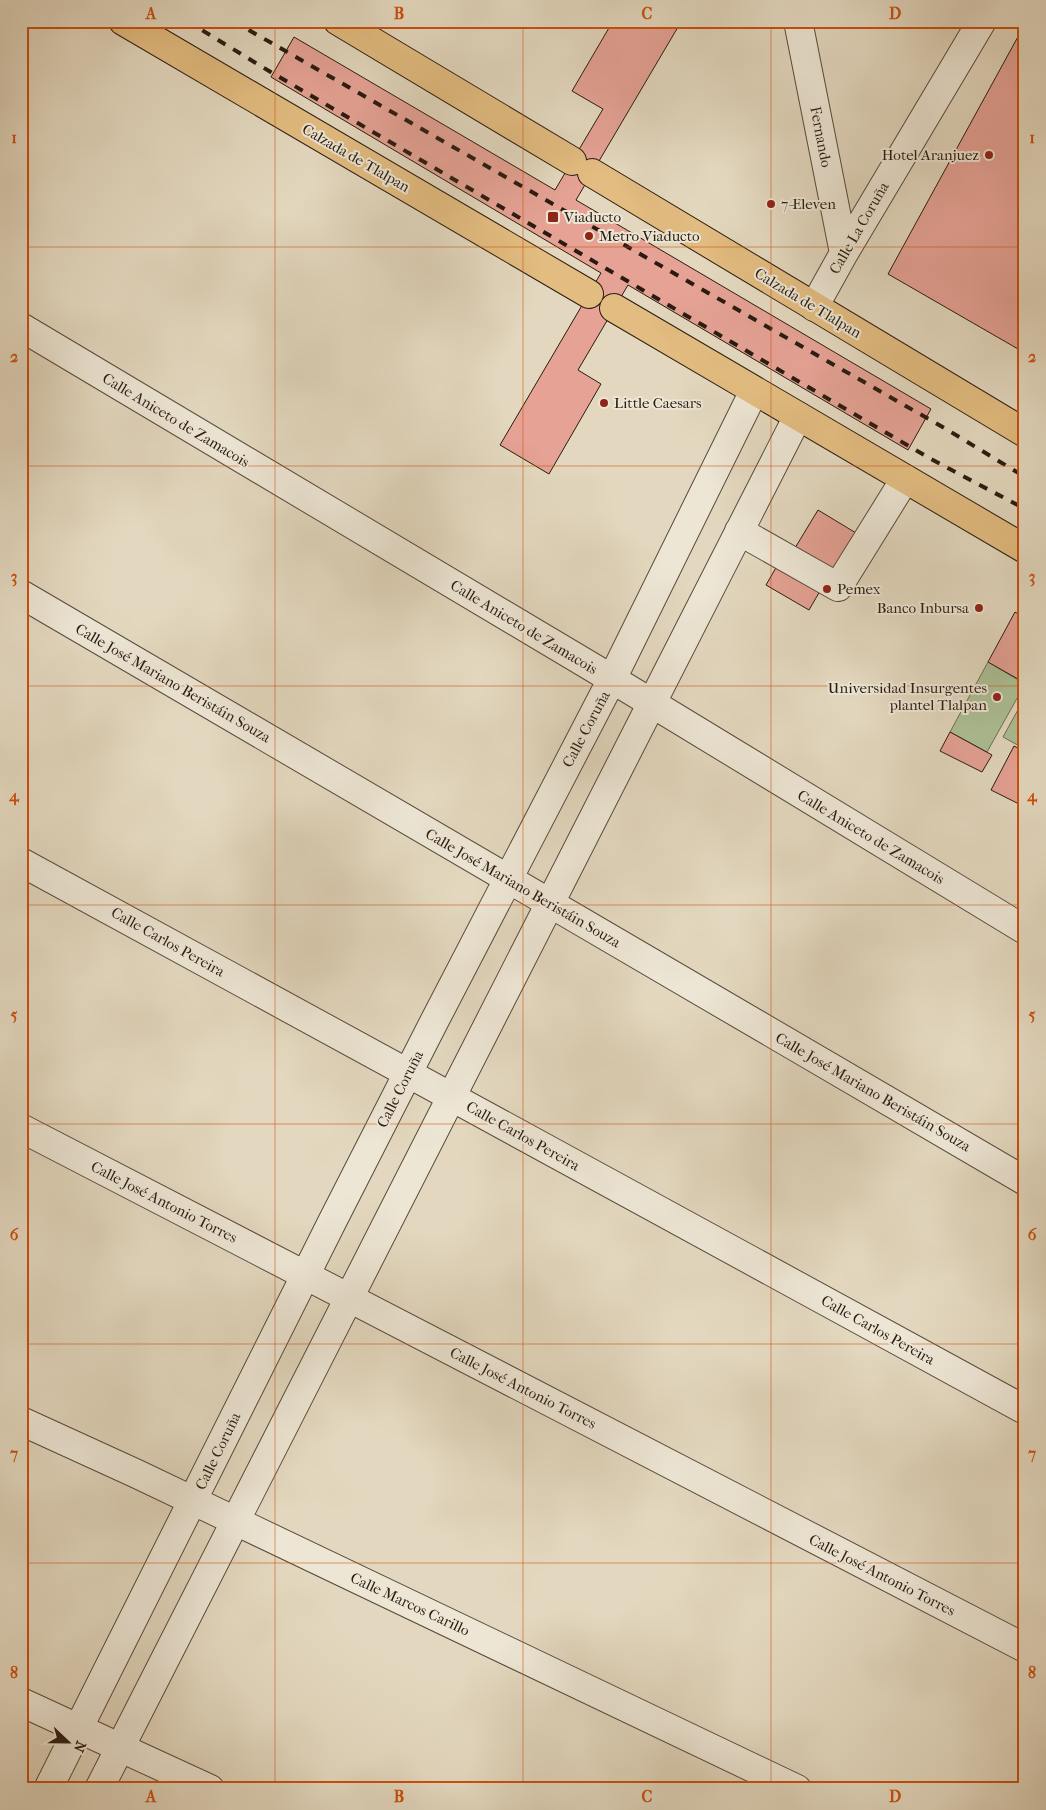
<svg xmlns="http://www.w3.org/2000/svg" width="1046" height="1810" viewBox="0 0 1046 1810" font-family="'IM FELL French Canon',serif">
<style>
.green{fill:#adc097;stroke:#6c6e54}
.building{fill:#e5a295;stroke:#2a1b10}
.lines{fill:none;stroke-linecap:round;stroke-linejoin:round}
.minor-casing{stroke:#584a3c;stroke-width:30}
.highway-casing{stroke:#2a1b10;stroke-width:30}
.minor{stroke:#ede6d5;stroke-width:28}
.highway{stroke:#e2bc80;stroke-width:28}
.rail{stroke:#2a1b10;stroke-width:4;stroke-dasharray:9 9;stroke-linecap:butt}
.grid{fill:none;stroke:#cc500d;stroke-width:1;stroke-opacity:0.55}
.poi-dot{fill:#8f2418;stroke:#ede6d5;stroke-width:2}
.labels{text-anchor:middle;stroke-width:4;stroke-linejoin:round;paint-order:stroke}
.street-label{font-size:15px;fill:#2a1b10;stroke:#ede6d5}
.poi-label{font-size:15px;fill:#2a1b10;stroke:#ede6d5;text-anchor:start}
.neatline{fill:none;stroke:#cc500d;stroke-width:2}
.grid-label{font-size:16px;text-anchor:middle;font-weight:bold;fill:#cc500d}
</style>
<rect width="100%" height="100%" fill="#e3d8bf"/>
<filter id="stains"><feTurbulence type="fractalNoise" baseFrequency=".004" numOctaves="4"/><feColorMatrix values="0 0 0 0 .2 0 0 0 0 .09 0 0 0 0 .02 0 0 0 .5 -.17"/></filter>
<radialGradient id="worn" r=".72"><stop offset=".6" stop-color="#630" stop-opacity="0"/><stop offset="1" stop-color="#630" stop-opacity=".3"/></radialGradient>
<path class="green" d="M988,662L1025,684L987,752L950,732Z
M1025,697V749L1003,737Z"/>
<path class="building" d="M453,21H469L465,28Z
M613,21H669L678,27L576,200L931,409L908,450L628,285L578,370L601,384L549,474L500,445L601,273L271,77L294,37L555,190L603,109L572,91Z
M1020,33L1025,36V353L888,274Z
M818,510L861,536L831,572L809,610L766,585L789,545L795,548Z
M1015,612L1025,618V683L988,662Z
M950,732L992,755L982,772L940,751Z
M1014,746L1025,752V807L991,790Z"/>
<g class="lines">
<g class="minor-casing">
<path id="minor" d="M798,21L844,253
M814,307L844,253L982,21
M21,327L612,679L1025,930
M739,531L838,587L905,479
M21,594L1025,1181
M21,862L1025,1410
M21,1128L1025,1648
M21,1421L137,1474L797,1789
M21,1702L210,1789
M48,1789L332,1222L436,1018L612,679L754,391
M99,1789L798,416"/>
</g>
<g class="highway-casing">
<path id="highway" d="M123,21L589,294
M338,21L572,161
M592,173L1025,433
M614,308L1025,549"/>
</g>
<use href="#minor" class="minor"/>
<use href="#highway" class="highway"/>
<path class="rail" d="M187,21L269,71L931,459L1025,509
M233,21L946,429L1025,477"/>
</g>
<path class="grid" d="M275,21V1789M523,21V1789M771,21V1789M21,247H1025M21,466H1025M21,686H1025M21,905H1025M21,1124H1025M21,1344H1025M21,1563H1025"/>
<g class="poi-dot">
<circle cx="989" cy="155" r="5"/>
<circle cx="771" cy="204" r="5"/>
<rect x="547" y="211" width="12" height="12" rx="2.5"/>
<circle cx="589" cy="236" r="5"/>
<circle cx="604" cy="403" r="5"/>
<circle cx="827" cy="589" r="5"/>
<circle cx="979" cy="608" r="5"/>
<circle cx="997" cy="697" r="5"/>
</g>
<g class="labels">
<g class="street-label">
<text transform="translate(821 137) rotate(79)" y="5">Fernando</text>
<text transform="translate(356 158) rotate(30)" y="5">Calzada de Tlalpan</text>
<text transform="translate(859 228) rotate(-60)" y="5">Calle La Coruña</text>
<text transform="translate(808 303) rotate(31)" y="5">Calzada de Tlalpan</text>
<text transform="translate(176 420) rotate(31)" y="5">Calle Aniceto de Zamacois</text>
<text transform="translate(524 627) rotate(31)" y="5">Calle Aniceto de Zamacois</text>
<text transform="translate(173 683) rotate(30)" y="5">Calle José Mariano Beristáin Souza</text>
<text transform="translate(586 729) rotate(-62)" y="5">Calle Coruña</text>
<text transform="translate(871 837) rotate(31)" y="5">Calle Aniceto de Zamacois</text>
<text transform="translate(523 888) rotate(30)" y="5">Calle José Mariano Beristáin Souza</text>
<text transform="translate(168 942) rotate(29)" y="5">Calle Carlos Pereira</text>
<text transform="translate(400 1089) rotate(-63)" y="5">Calle Coruña</text>
<text transform="translate(873 1092) rotate(30)" y="5">Calle José Mariano Beristáin Souza</text>
<text transform="translate(523 1136) rotate(29)" y="5">Calle Carlos Pereira</text>
<text transform="translate(164 1202) rotate(27)" y="5">Calle José Antonio Torres</text>
<text transform="translate(878 1330) rotate(29)" y="5">Calle Carlos Pereira</text>
<text transform="translate(523 1388) rotate(27)" y="5">Calle José Antonio Torres</text>
<text transform="translate(218 1451) rotate(-64)" y="5">Calle Coruña</text>
<text transform="translate(882 1575) rotate(27)" y="5">Calle José Antonio Torres</text>
<text transform="translate(410 1604) rotate(25)" y="5">Calle Marcos Carillo</text>
</g>
<g class="poi-label">
<text x="979" y="160" text-anchor="end">Hotel Aranjuez</text>
<text x="781" y="209">7-Eleven</text>
<text x="564" y="222">Viaducto</text>
<text x="599" y="241">Metro Viaducto</text>
<text x="614" y="408">Little Caesars</text>
<text x="837" y="594">Pemex</text>
<text x="969" y="613" text-anchor="end">Banco Inbursa</text>
<text x="987" y="693" text-anchor="end">Universidad Insurgentes<tspan x="987" dy="17">plantel Tlalpan</tspan></text>
</g>
</g>
<rect width="1046" height="1810" fill="none" stroke="#e3d8bf" stroke-width="55"/>
<g transform="translate(68 1742) rotate(112)" stroke="#ede6d5" stroke-width="4" paint-order="stroke">
<path d="M0-4L9 19L0 12L-9 19Z" fill="#2a1b10"/>
<text y="-8" font-size="14" font-weight="bold" text-anchor="middle" fill="#2a1b10">N</text>
</g>
<rect x="28" y="28" width="990" height="1754" class="neatline"/>
<g class="grid-label">
<text x="151" y="19">A</text>
<text x="399" y="19">B</text>
<text x="647" y="19">C</text>
<text x="895" y="19">D</text>
<text x="14" y="143">1</text>
<text x="1032" y="143">1</text>
<text x="14" y="362">2</text>
<text x="1032" y="362">2</text>
<text x="14" y="582">3</text>
<text x="1032" y="582">3</text>
<text x="14" y="801">4</text>
<text x="1032" y="801">4</text>
<text x="14" y="1020">5</text>
<text x="1032" y="1020">5</text>
<text x="14" y="1240">6</text>
<text x="1032" y="1240">6</text>
<text x="14" y="1459">7</text>
<text x="1032" y="1459">7</text>
<text x="14" y="1678">8</text>
<text x="1032" y="1678">8</text>
<text x="151" y="1802">A</text>
<text x="399" y="1802">B</text>
<text x="647" y="1802">C</text>
<text x="895" y="1802">D</text>
</g>
<rect width="100%" height="100%" filter="url(#stains)"/>
<rect width="100%" height="100%" fill="url(#worn)"/>
</svg>
